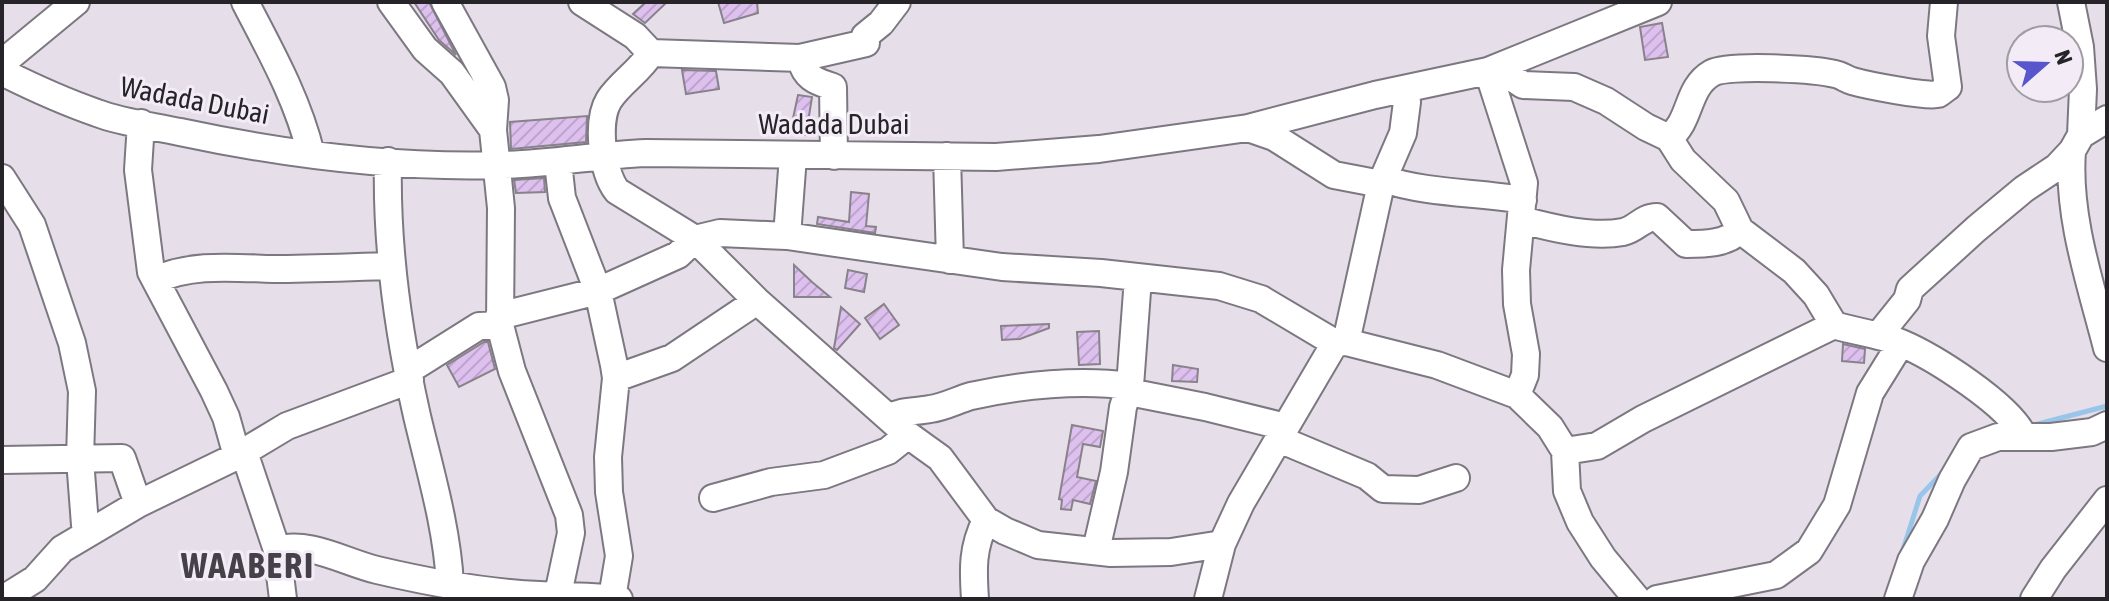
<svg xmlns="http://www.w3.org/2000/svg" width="2109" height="601" viewBox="0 0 2109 601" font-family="'Asap Condensed',sans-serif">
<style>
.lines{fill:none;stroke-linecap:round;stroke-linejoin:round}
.stream{stroke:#9ac5ea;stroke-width:5}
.building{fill:url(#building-hatch);stroke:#88828b;stroke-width:2}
.minor-casing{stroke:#7c7780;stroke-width:30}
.minor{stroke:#fff;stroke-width:26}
.labels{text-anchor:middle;stroke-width:6;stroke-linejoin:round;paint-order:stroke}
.street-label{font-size:28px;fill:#262428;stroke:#f3ecf7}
.district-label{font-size:36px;font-weight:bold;letter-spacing:2px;fill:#464149;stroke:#f3ecf7}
</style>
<defs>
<pattern id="building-hatch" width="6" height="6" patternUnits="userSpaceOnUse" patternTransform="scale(2)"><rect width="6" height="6" fill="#ddc0ee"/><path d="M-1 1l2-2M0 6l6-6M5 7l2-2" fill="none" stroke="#bea5cc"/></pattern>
</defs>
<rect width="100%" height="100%" fill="#e6dfea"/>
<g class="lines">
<path class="stream" d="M2034,425L2107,406
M1901,556L1920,496L1944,471"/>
</g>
<path class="building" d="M414,2H429L456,55L439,40Z
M646,2H667L645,23L633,14Z
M718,2H757L758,13L724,23Z
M1662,23L1668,57L1645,60L1640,27Z
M682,70L716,71L719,89L686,94Z
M798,95L812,97L806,135L790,132Z
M587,116L586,142L511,149L510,122Z
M544,178L545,192L516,193L514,180Z
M851,192L869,194L866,226L876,227L875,233L817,224L818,217L849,222Z
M794,265L812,282L830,297H794Z
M848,270L867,274L864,292L845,288Z
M884,304L899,325L880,339L865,318Z
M841,307L860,324L837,350L834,348Z
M1049,324V328L1020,339L1002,340L1001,326Z
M1099,331L1100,364L1079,365L1077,332Z
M484,342H488L495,369L459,387L447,365Z
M1843,344L1865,349L1864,363L1842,361Z
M1173,365L1198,369L1197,382L1172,381Z
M1072,425L1103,431L1100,447L1083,444L1077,477L1096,481L1090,504L1073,500L1071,510L1061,509L1062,500L1059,499Z"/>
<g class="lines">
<g class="minor-casing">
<path id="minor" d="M245,2C271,52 298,100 311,154
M391,2L425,49L452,73L493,130
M445,2L492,87L495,100L493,130L501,208L500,325L512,371L569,515L571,533L557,599
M582,2L635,36L651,53L800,58L866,43L865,36L881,23L897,2
M2071,2L2080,47L2083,89L2081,135
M651,53C640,71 620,83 609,100C596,121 602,172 617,191L695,239L757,301L908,435L940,458L986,520L1005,531L1038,545L1111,553L1171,552L1222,544
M800,58C805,77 814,81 833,87L834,156
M2,63L76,2
M1507,64L1514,79L1523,85L1574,87L1606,101L1646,127L1669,138L1683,160L1726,201L1740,230L1794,271L1816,295L1834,325C1856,332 1879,334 1901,343C1934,357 2010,405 2024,437
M1488,71L1524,183L1516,270L1517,304L1526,354L1525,375L1517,395
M2,72C32,87 65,102 97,113C123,123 153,126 180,132C283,154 395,168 500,165C549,164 597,155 646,153L996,157L1099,149L1248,128L1375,95L1488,71L1658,2
M141,123L138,170L151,272L214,391L226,417L237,456
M1248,128L1274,137L1334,175L1381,184
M1669,138C1692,120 1686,88 1712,73C1728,64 1816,69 1835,74C1841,75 1846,79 1852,81C1866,85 1926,97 1938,94C1940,93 1946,88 1948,87L1941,36L1944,2
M2072,151C2067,217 2091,285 2107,348
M947,156L950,260
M388,161C386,247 398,332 417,416C430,471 447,527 450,584
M558,162L562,198L598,291L614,365L616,378L608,457L609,492L619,556L612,598
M2,178L32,225L72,343L82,391L80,459L85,525L89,533
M1383,179C1429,194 1476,192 1523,200
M1522,220C1552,228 1592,238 1623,232C1637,229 1642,217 1657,217L1686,244C1704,244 1727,244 1740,230
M787,236L793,156
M156,280C191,263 235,268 273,269C312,269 352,267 392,266
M499,316L598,291L678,255L695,239L720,233L787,236L1002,267L1101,273L1219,286L1261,299L1335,343L1346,342L1437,365L1517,395L1550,427L1565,451L1567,491L1580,522L1603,558L1637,599
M1878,336L1907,300L1910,289L1976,229L2024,189L2057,167L2072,151L2081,135L2107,119
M1346,342L1381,184L1403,133L1407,102L1404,91
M408,368L417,365L479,326L500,325
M616,378L672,358L757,301
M1129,392L1205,407L1286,427
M889,418C902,410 916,412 930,409C945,407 957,400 971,396C1021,385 1080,379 1130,386
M1279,439L1367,476L1383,489L1419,490L1456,478
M1565,451L1597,446L1643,419L1834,325
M244,452L277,550L283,599
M2,460L122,458L138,504
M713,498L771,482L824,475L888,451L908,435
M277,550C308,540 347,563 377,570C428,582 488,593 540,595C566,596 593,596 619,599
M1096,550L1114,472L1123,407L1130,386L1138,278
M3,599L35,579L62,549L138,504L237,456L287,426L410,380
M975,599C973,569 972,548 986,520
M1208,599L1222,544L1241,503L1335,343
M1657,599L1776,575L1809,551L1837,505L1870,393L1901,343
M1898,599L1911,561L1935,519L1952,480L1971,447L1998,437H2051L2092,432L2107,425
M2034,599L2053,569L2107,500"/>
</g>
<use href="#minor" class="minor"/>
</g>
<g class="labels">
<g class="street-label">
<text transform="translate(195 100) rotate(11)" y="10">Wadada Dubai</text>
<text x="834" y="134">Wadada Dubai</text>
</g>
<g class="district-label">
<text x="248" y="578">WAABERI</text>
</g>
</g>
<rect width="2109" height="601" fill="none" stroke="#262428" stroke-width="8"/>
<g transform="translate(2045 64) rotate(70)"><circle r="38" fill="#f3ecf7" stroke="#a19ca4" stroke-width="2"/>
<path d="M0-6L14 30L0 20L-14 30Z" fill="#5855cd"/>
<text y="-12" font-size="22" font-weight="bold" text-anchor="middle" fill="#262428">N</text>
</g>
</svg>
